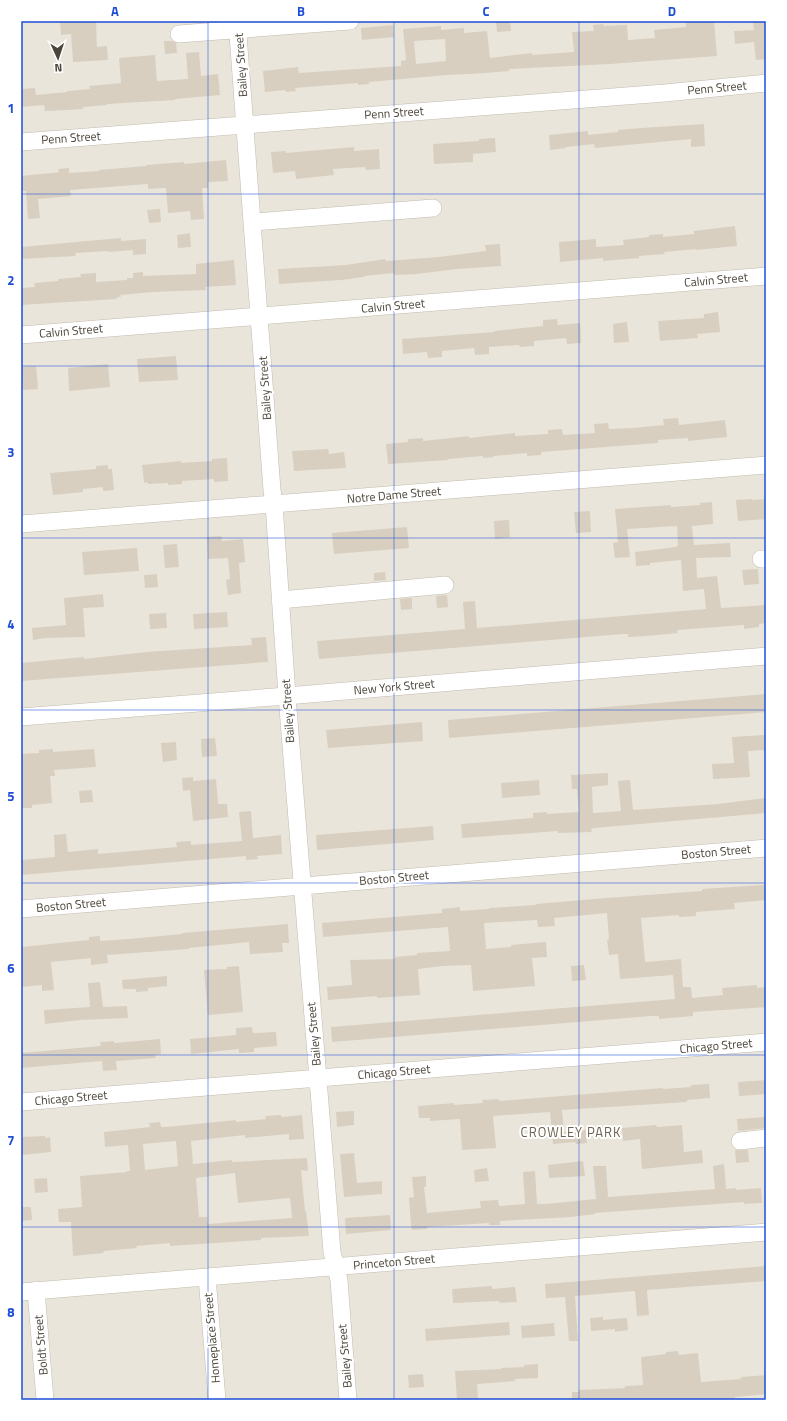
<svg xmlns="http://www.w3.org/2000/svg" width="787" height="1421" viewBox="0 0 787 1421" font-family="'Titillium Web',sans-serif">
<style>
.residential{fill:#eae5da}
.building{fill:#d8cfc1;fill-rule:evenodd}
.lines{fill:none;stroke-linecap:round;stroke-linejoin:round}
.minor-casing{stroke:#c2bbae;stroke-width:18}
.minor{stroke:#fff;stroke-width:17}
.grid{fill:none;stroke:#1d4ed8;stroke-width:1;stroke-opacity:0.55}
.labels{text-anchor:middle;stroke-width:4;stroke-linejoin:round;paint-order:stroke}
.street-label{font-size:12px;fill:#4b4439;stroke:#fff}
.neighbourhood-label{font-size:13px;letter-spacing:1px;fill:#6e6250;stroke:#fff}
.neatline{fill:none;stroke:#1d4ed8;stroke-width:1.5}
.grid-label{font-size:13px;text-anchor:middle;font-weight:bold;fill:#1d4ed8}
</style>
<rect width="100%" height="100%" fill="#f6f3ec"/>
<path class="residential" d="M21,21H766V1400H21Z"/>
<path class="building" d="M68,21H96L97,47L107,46L108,60L73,62L71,34L61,35L60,22Z
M496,21H510L511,31L497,32Z
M686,21H714L717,56L610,64L509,69V71L485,73L447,75L369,82V84L358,85V83L295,88L296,91L286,92L285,90L265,92L263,71L298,67L299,73L401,66V61L406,60L403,29L441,26V30L464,28V33L487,31L490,58L532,53V55L574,52L572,32L594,31L593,25L603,24L604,26L627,25L628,40L655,38L654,30L686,27ZM445,39L446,61L416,64L414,41Z
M753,21H766V59L756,60L754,42L735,44L734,31L754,30Z
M393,25L394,37L362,40L361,28Z
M164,41H172L176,43L177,53L165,54Z
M199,52L201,76L218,74L220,95L175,99V100L107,104V105L83,107V109L68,110L45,111L44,105L21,107V89L35,88L36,95L67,92V91L90,89L89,86L121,83L119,58L155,55L157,81L188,79L186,53Z
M704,124L705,146L691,147V139L595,148L594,144L566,147V148L550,150L549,135L588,131V135L618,132V130L641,128Z
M495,138L496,152L473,154V162L434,164L433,144L479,141V139Z
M354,147V151L379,149L380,169L366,170L365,167L333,169L334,175L296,179L295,171L273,173L271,152L286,151V153Z
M226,160L228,181L208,182V188H202L204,219L191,220L190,211L168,213L166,188L148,189V184L70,190L71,196L38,199L40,218L28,219L26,191H21V176L52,173L59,172L58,169L69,168V173L99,171V170L147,166L146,165L184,162V164Z
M160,209L161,222L149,223L147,210Z
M735,226L737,246L696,250V249L664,252L665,254L639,256V258L603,261V258L560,262L559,242L596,239V247L624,245L623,240L649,237V235L663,234V237L694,234V231Z
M190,233L191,247L178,248L177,235Z
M121,238V241L146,239V254L133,255V250L109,252L108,251L75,253L76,256L21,259V247Z
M500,244L501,266L457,269L417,274L394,275V273L364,276V277L341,280L279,284L278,269L346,265L385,259L386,261L439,257L486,251L485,245Z
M234,260L236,285L205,287L206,290L153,292L120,295L121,297H117V299L21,305V288L35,287L34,283L58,281V279L81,277L80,274L96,273V282L127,280V278H133V273L143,272V276L196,274V264Z
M718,312L720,332L697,334L698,338L660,341L658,321L704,318V314Z
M557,319L558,325L580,323L581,343L567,344L566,338L534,341V346L520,347L519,345L489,347V354L475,355L474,348L442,351V357L428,358L427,352L403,354L402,339L494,332V331L543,326V320Z
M627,322L629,342L614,343L613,324Z
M176,356L178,380L139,382L137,359Z
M108,364L110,387L69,391L68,368Z
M36,366L38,389L23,390L21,367Z
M678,418L679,425L725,420L727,437L688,441V438L658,440V443L541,452V455L527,456V453L493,456L494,457L483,458V456L448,459V460L388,464L386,444L408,442V439L423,438V441L469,436V438L515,433V436L548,434V430L562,429L563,435L595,433L594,424L608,423L609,429L632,428L664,425L663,419Z
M328,449L329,454L344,452L346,468L294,471L292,451Z
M227,458L228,481L214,482V479L182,481V484L168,485V483L148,484L147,482L144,483L142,465L181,461V463L212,461V459Z
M108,465V469H112L114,490L103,491V487L83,489V492L53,495L50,473L96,469V466Z
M752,499V500L766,499V519L738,521L736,500Z
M712,502L713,524L692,526L694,545L730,543L731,557L696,558L697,578L717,576L721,608L766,605V623L759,624V627L744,629V625L677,630L678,633L647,636L628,637V634H623L319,659L317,641L465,629L463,602L475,601L477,628L706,609L704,589L683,591L681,560L650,563V565L636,566L635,552L676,547V546H678L677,526L627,529L630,557L615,558L613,543L618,542L615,509L671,505V507L700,505V503Z
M590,511L591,532L576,533L574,512Z
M509,520L510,537L495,539L494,521Z
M407,527L409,548L334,554L332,533Z
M221,536L222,541L243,539L245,562L239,563L241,593L228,595L226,580L230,579L228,558L208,559L207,537Z
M177,544L179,567L165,568L163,545Z
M137,548L139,571L84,575L82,552Z
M758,569L759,584L744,585L742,570Z
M385,572L386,580L374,581V573Z
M157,574L158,587L145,588L144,575Z
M103,594L104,607L83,608L85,637L45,638L33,640L32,628L66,625L64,598Z
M447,595L448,607L437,608L436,596Z
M412,598V609L401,610L400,599Z
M227,612L228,627L194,629L193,614Z
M166,613L167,628L150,629L149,614Z
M266,637L268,662L21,681V663L84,657V659L146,652L252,645L251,638Z
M766,694V712L449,738L448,720Z
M422,722L423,741L328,748L326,730Z
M766,735V750L748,751L750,777L713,779L712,764L734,763L732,737Z
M215,738L217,756L202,757L201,739Z
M176,742L177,760L163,762L161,743Z
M53,749V752L94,749L96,767L54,770L55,776H50L52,803L32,805V808H21V754L39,753V750Z
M608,773V785L592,787L593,813L621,811L618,781L630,780L633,810L718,804L766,798V813L594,828L591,829L592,832L558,833V831L462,838L461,824L533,818V813L547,812V814L579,812L577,789H572L571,775Z
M193,777V781L216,779L218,804H227L228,817L193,821L190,790L183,791L182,778Z
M539,780L540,795L502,798L501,783Z
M92,790L93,802L80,803L79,791Z
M251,811L253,838L281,835L282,854L257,856L258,859L246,860V856L21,875V860L55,857L54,835L66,834L68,852L98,849V854L177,847L176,842L191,841V845L242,841L239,812Z
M433,826L434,840L317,850L316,835Z
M764,885L766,900L734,903L735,909L696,912V916L679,917V915L641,918L645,962L681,959L683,987H691L692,998L723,995L722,988L757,985V988L765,987L766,1007L693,1012V1016L669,1018L659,1019V1016H651L332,1042L331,1027L675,999L673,975L620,979L618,954L609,955L607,940L609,939L607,913L554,918L555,926L538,927L537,920L484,923L486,949L511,947V945L546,942L547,957L532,958L535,986L473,991L471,965L443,966L418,969L420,995L377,998V996L328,1000L327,987L352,985L350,960L395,959V957L417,955V953L450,951L448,927L323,937L322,923L442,913V909L460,907V911L489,909V908L536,905V904L606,898L702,891V889Z
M288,924L289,943H282L283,952L250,954L249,942L189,948V949L107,955L108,963L91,965V958L51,962L54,990L42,991V985L21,987V947L89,940V937L100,936V941L129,939L182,934V933Z
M584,965L586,980L572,981L571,966Z
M239,966L243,1012L208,1015L204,970L227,969V967Z
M167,976V986L148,988V991L136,992V989H123L122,980Z
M100,982L103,1007L127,1006L128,1018L81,1020L45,1024L44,1010L90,1007L88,983Z
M252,1027L253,1033L276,1032L277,1046L254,1048V1052L239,1053V1049L191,1054L190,1039L236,1035V1028Z
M160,1039L161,1054L155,1055L156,1058L116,1061L117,1070L103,1071L102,1061L21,1068V1053L101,1046L100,1042L114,1041V1043Z
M766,1080V1094L739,1096L738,1082Z
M709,1084L710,1098L687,1100V1102L562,1110L564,1132L586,1130L587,1143L576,1144L575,1142L553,1144L550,1112L493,1116L496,1148L462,1150L460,1119L430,1121V1118H419L418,1106L454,1103V1105L483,1103L482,1100L499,1099V1101L663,1088V1089L691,1087V1085Z
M354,1111V1125L337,1127L336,1112Z
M281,1115L282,1117L302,1115L304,1139L289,1140V1134L245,1138V1135L191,1141L193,1164L232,1160V1162L307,1158L308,1171L301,1170L305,1211H306L309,1236L261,1238V1240L246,1241L170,1246V1243L136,1246L137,1248L103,1251L104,1253L73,1256L71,1222H59L58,1209L82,1207L80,1176L127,1172V1171H130L128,1145L105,1147L104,1132L150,1127L149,1123L160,1122L161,1127H166L227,1121L236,1120V1122L266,1119L265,1116ZM176,1141L178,1166L145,1170L143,1144ZM235,1173L238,1203L289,1198H290L292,1218L208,1224L207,1217H199L196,1178Z
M766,1117V1128L738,1131L737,1119Z
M656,1125L657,1127L682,1125L684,1152L702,1150L703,1163L642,1169L640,1139L623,1141L622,1128Z
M45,1136V1138L50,1137L51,1152L21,1155V1137Z
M735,1150H748L749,1162L736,1163Z
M354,1153L357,1183L382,1181V1194L344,1197L340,1154Z
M583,1161L585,1176L549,1178L548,1165Z
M724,1164L726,1189L736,1188V1190L761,1188L762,1203L744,1204V1202L595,1213V1214L571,1217L500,1221V1225H489V1223L427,1227V1229L412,1230L411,1225L409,1198L414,1197L412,1177L426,1176V1187H424L427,1213L481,1208L480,1201L498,1200L499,1206L525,1204L523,1172L535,1171L537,1204H546L596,1199L593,1166H606L608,1197L715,1189L713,1166Z
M487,1168L489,1181L475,1182L474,1170Z
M47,1178L48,1192L35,1193L34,1179Z
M21,1207H31L32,1220L21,1221Z
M390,1215L391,1230L346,1234L345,1218Z
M766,1266V1281L647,1290L649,1315L637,1316L635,1291L575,1296L578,1341H569L565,1297L546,1298L545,1284Z
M492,1286V1289L515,1287L517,1302L499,1303V1301L453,1303L452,1289Z
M603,1317V1320L627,1318L628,1330L615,1332V1329L591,1331L590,1318Z
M509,1322L510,1335L426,1341L425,1329Z
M554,1323L555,1336L522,1338L521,1326Z
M678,1351L679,1355L698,1353L701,1382L741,1379V1377L766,1375V1394L735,1397V1399L718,1400H572V1392H579V1390L625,1388V1386L643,1385L641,1357L666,1354V1352Z
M538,1364V1378L515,1379V1381L477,1384L478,1400H457L455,1371L501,1369V1368L524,1367V1365Z
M423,1374L424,1387L409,1388L408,1375Z"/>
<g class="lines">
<g class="minor-casing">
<path id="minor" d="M237,21L272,490L274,504L287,696L332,1252L339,1280L348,1400
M179,34L350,21
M21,142L665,93L766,83
M253,222L433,208
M21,335L766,276
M21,524L766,465
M761,559H766
M280,600L445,585
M21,717L274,697L766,656
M21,909L766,848
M21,1102L766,1042
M740,1141L766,1138
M207,1277L217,1400
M36,1290L45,1400
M21,1292L766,1232"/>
</g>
<use href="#minor" class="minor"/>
</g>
<path class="grid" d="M208,21V1400M394,21V1400M579,21V1400M21,194H766M21,366H766M21,538H766M21,710H766M21,883H766M21,1055H766M21,1227H766"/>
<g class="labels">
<g class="street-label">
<text transform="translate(241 65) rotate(-94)" y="4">Bailey Street</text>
<text transform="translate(717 88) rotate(-5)" y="4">Penn Street</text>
<text transform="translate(394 113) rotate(-4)" y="4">Penn Street</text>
<text transform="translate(71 138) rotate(-4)" y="4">Penn Street</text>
<text transform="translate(716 280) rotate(-5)" y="4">Calvin Street</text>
<text transform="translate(393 306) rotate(-5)" y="4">Calvin Street</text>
<text transform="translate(71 331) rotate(-5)" y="4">Calvin Street</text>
<text transform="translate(265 388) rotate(-94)" y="4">Bailey Street</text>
<text transform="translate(394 495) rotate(-5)" y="4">Notre Dame Street</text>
<text transform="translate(394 687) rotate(-5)" y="4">New York Street</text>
<text transform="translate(288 711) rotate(-94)" y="4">Bailey Street</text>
<text transform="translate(716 852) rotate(-5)" y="4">Boston Street</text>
<text transform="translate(394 878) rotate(-5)" y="4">Boston Street</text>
<text transform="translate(71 905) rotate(-5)" y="4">Boston Street</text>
<text transform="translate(314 1034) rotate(-95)" y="4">Bailey Street</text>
<text transform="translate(716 1046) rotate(-5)" y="4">Chicago Street</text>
<text transform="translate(394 1072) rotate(-5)" y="4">Chicago Street</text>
<text transform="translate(71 1098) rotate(-5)" y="4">Chicago Street</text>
<text transform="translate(394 1262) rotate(-5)" y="4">Princeton Street</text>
<text transform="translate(212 1338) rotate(-95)" y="4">Homeplace Street</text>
<text transform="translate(41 1345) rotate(-95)" y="4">Boldt Street</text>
<text transform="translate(345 1356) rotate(-95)" y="4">Bailey Street</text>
</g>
<g class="neighbourhood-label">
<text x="571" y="1137">CROWLEY PARK</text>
</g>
</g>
<rect width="787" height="1421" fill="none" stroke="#ffffff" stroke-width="44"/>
<g transform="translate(58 58) rotate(177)" stroke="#ffffff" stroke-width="3" paint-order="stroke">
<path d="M0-3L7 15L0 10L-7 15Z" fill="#4b4439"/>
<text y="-6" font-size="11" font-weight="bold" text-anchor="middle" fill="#4b4439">N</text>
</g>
<rect x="22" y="22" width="743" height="1377" class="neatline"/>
<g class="grid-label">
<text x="115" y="16">A</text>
<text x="301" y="16">B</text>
<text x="486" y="16">C</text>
<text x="672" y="16">D</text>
<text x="11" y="113">1</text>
<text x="11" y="285">2</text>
<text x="11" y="457">3</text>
<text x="11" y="629">4</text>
<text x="11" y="801">5</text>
<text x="11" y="973">6</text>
<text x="11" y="1145">7</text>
<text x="11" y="1317">8</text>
</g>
</svg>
